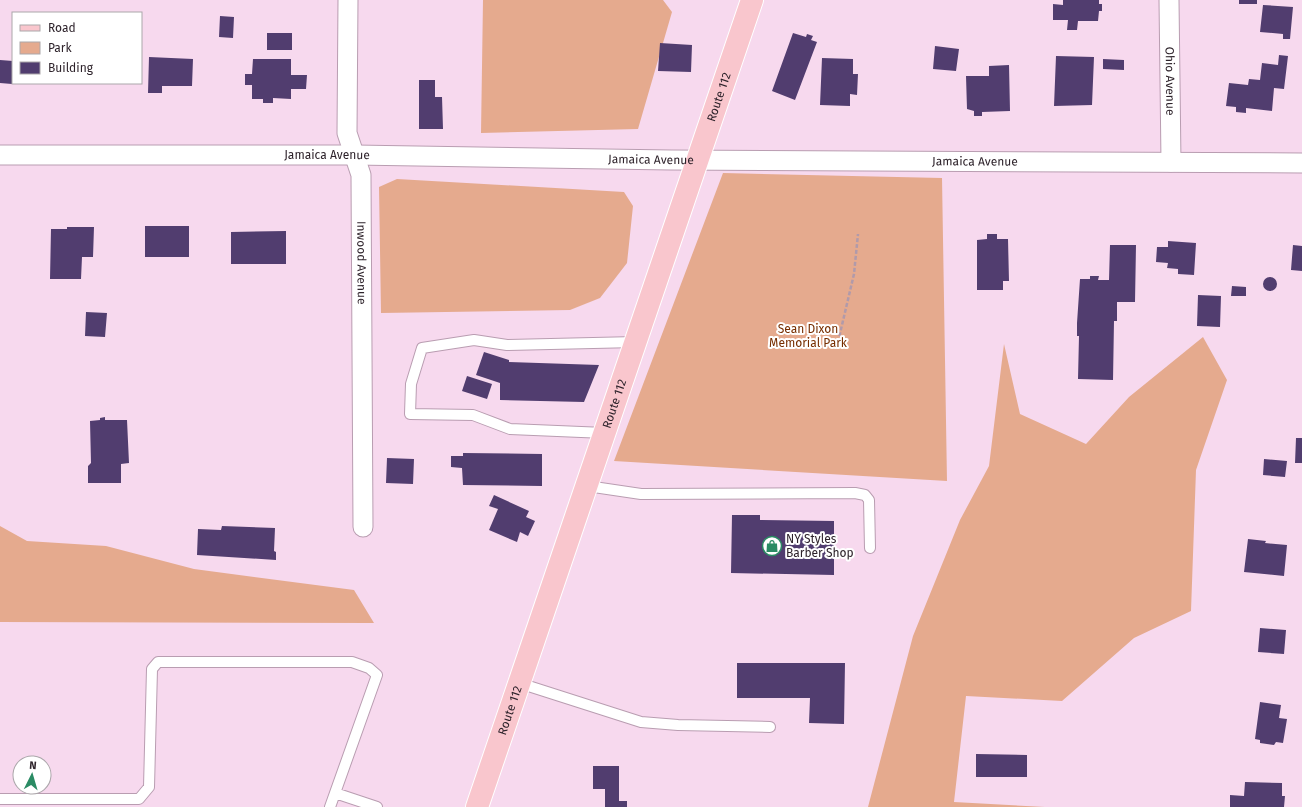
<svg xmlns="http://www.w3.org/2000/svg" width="1302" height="807" viewBox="0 0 1302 807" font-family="'Fira Sans',sans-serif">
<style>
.green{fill:#e5aa8e}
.building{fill:#513d6f}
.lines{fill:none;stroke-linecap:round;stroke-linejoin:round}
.lane-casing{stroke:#b99db1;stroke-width:12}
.street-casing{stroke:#b99db1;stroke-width:21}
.primary-casing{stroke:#fff;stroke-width:24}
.path{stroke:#b19aaa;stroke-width:2.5;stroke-dasharray:4 2;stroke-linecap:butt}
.lane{stroke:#fff;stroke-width:10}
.street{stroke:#fff;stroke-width:19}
.primary{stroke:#f9c6cd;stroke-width:22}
.labels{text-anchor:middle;stroke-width:4;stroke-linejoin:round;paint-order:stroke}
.street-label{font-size:12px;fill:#2e232b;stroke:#fff}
.park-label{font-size:12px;fill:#772e00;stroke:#fff}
.poi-label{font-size:12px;fill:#2e232b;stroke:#fff;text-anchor:start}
</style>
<rect width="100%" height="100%" fill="#f7d9ee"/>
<path class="green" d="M483,0H663L672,12L638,129L481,133Z
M723,173L942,178L947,481L614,461Z
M397,179L624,192L633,206L627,263L600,298L570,310L381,313L379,187Z
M1203,337L1227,380L1196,470L1191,611L1134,638L1062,701L966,696L954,802L1045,807H868L913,636L960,520L989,466L1004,344L1020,414L1086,444L1129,397Z
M0,526L27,541L106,546L194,569L354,590L374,623L0,622Z"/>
<path class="building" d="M1063,0H1099V4H1102V11H1099L1098,21H1078L1077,30H1067L1068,20H1053V4L1063,5Z
M1239,0H1257V4H1239Z
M1263,5L1293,7L1290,39H1283V34L1260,32Z
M220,16L234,17L233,38L219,37Z
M267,33H292V50H267Z
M793,33L806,37L807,34L813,36L811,40L817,42L795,100L772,91Z
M660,43L692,45L691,72L658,71Z
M935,46L959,49L956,71L933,69Z
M1279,55L1288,56L1284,89L1274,88L1272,111L1246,108V113L1236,112V107L1226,106L1229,83L1248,85L1249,79L1260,80L1262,63L1278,65Z
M1056,56L1094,57L1092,105L1054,106Z
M149,57L193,59L192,86H162V93H148Z
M822,58L853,59V74H858L857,95L850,94V106L820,105Z
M253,59H291V75H307L306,89H291V99L273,98V103H263V99H252V85H245V74H252Z
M1103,59L1124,60V70L1103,69Z
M0,60L13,61L12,84L0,83Z
M1009,65L1010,111L982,112V116H974V111L967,109L966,76H989V66Z
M419,80H435V97H442L443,129H419Z
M145,226H189V257H145Z
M67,227H94L93,257H82L81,279H50L51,229H67Z
M286,231V264H231V232Z
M987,234H997V239H1008L1009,281H1003V290H977V240L987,239Z
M1168,241L1196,243L1194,275L1178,274V269L1167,268L1168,263L1156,262L1157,247H1168Z
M1110,245H1136L1135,302H1117V321H1114L1113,380L1078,379L1079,336H1077V323L1080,279H1090V276H1099L1098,280H1109Z
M1293,245L1302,246V271L1291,270Z
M1263 284a7 7 0 1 1 14 0a7 7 0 1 1-14 0Z
M1232,286L1246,287V296H1231Z
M1198,295L1221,296L1220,327L1197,326Z
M86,312L107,313L105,337L85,336Z
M484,352L509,360V362L599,365L584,402L500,400V383L476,375Z
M467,376L492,384L487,399L462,391Z
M105,417V420H127L129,463L121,464V483H88V466L91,463L90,421L100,420V418Z
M1296,438H1302V463H1295Z
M463,453L542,454V486L463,485L462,468L451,467V456H463Z
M387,458L414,459L413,484L386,483Z
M1264,459L1287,461L1285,477L1263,475Z
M494,495L529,511L526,517L535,521L528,536L520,532L517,542L489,530L498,509L489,506Z
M732,515H760V520L834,521V575L731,573Z
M222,526L275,528L274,551L276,552V560L197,555L198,529L221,530Z
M1248,539L1266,541L1265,543L1287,545L1284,576L1244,572Z
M1260,628L1286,630L1284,654L1258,652Z
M737,663H845L844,724L809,723L810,698H737Z
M1260,702L1281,705L1279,718L1287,719L1283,743L1276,742L1274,745L1260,743V740L1255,739Z
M976,754L1027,755V777H976Z
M593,766H619V801H627V807H605V789H593Z
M1245,782L1282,783V796H1285L1284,807H1230V795L1244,796Z"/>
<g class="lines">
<g class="lane-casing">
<path id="lane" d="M605,433L510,429L473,415L410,414L411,384L422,348L474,340L507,345L636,342
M587,486L641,494L855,493L865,495L869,500L870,548
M519,683L641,722L678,725L770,727
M0,799H139L149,787L152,669L158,662H352L369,668L377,675L335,793
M330,807L335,793L377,807"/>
</g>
<g class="street-casing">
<g id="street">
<path id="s1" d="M348,0L347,133L361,175L363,527"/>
<path id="s2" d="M1169,0L1171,162"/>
<path id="s3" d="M0,155H355L671,160L1302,163"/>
</g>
</g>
<g class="primary-casing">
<g id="primary">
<path id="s4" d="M477,807L752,0"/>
</g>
</g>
<path class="path" d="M838,342L854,274L858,234"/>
<use href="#lane" class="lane"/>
<use href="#street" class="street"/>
<use href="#primary" class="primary"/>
</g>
<defs>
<g id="shop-ring" transform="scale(1)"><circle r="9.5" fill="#fff" stroke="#2a8b64" stroke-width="1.5"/><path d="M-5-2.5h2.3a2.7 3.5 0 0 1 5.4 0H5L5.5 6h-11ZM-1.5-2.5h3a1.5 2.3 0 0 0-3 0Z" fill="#2a8b64"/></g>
</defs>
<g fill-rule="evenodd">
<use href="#shop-ring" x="772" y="546"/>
</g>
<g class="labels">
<g class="street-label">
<text dy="4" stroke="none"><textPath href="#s2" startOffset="81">Ohio Avenue</textPath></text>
<text dy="4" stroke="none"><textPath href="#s4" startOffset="750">Route 112</textPath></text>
<text dy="4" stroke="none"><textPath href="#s3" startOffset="327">Jamaica Avenue</textPath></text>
<text dy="4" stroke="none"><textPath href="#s3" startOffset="651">Jamaica Avenue</textPath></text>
<text dy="4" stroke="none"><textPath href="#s3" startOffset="975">Jamaica Avenue</textPath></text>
<text dy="4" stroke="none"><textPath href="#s1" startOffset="265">Inwood Avenue</textPath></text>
<text dy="4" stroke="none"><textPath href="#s4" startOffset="426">Route 112</textPath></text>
<text dy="4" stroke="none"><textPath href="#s4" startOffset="102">Route 112</textPath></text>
</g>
<g class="park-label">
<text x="808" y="333">Sean Dixon<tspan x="808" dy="14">Memorial Park</tspan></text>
</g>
<g class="poi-label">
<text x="786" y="543">NY Styles<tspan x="786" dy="14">Barber Shop</tspan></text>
</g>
</g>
<rect x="12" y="12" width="130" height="72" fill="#ffffff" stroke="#aba7aa"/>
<rect x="20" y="25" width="20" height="6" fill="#f9c6cd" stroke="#aba7aa"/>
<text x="48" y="32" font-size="12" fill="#2e232b">Road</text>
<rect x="20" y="42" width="20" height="12" fill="#e5aa8e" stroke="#aba7aa"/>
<text x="48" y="52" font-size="12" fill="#2e232b">Park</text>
<rect x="20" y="62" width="20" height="12" fill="#513d6f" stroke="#aba7aa"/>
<text x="48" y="72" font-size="12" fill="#2e232b">Building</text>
<g transform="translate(32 775) rotate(5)"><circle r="19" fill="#ffffff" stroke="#aba7aa"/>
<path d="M0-3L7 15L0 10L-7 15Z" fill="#2a8b64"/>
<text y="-6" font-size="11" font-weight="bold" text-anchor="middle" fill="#2e232b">N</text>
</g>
</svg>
